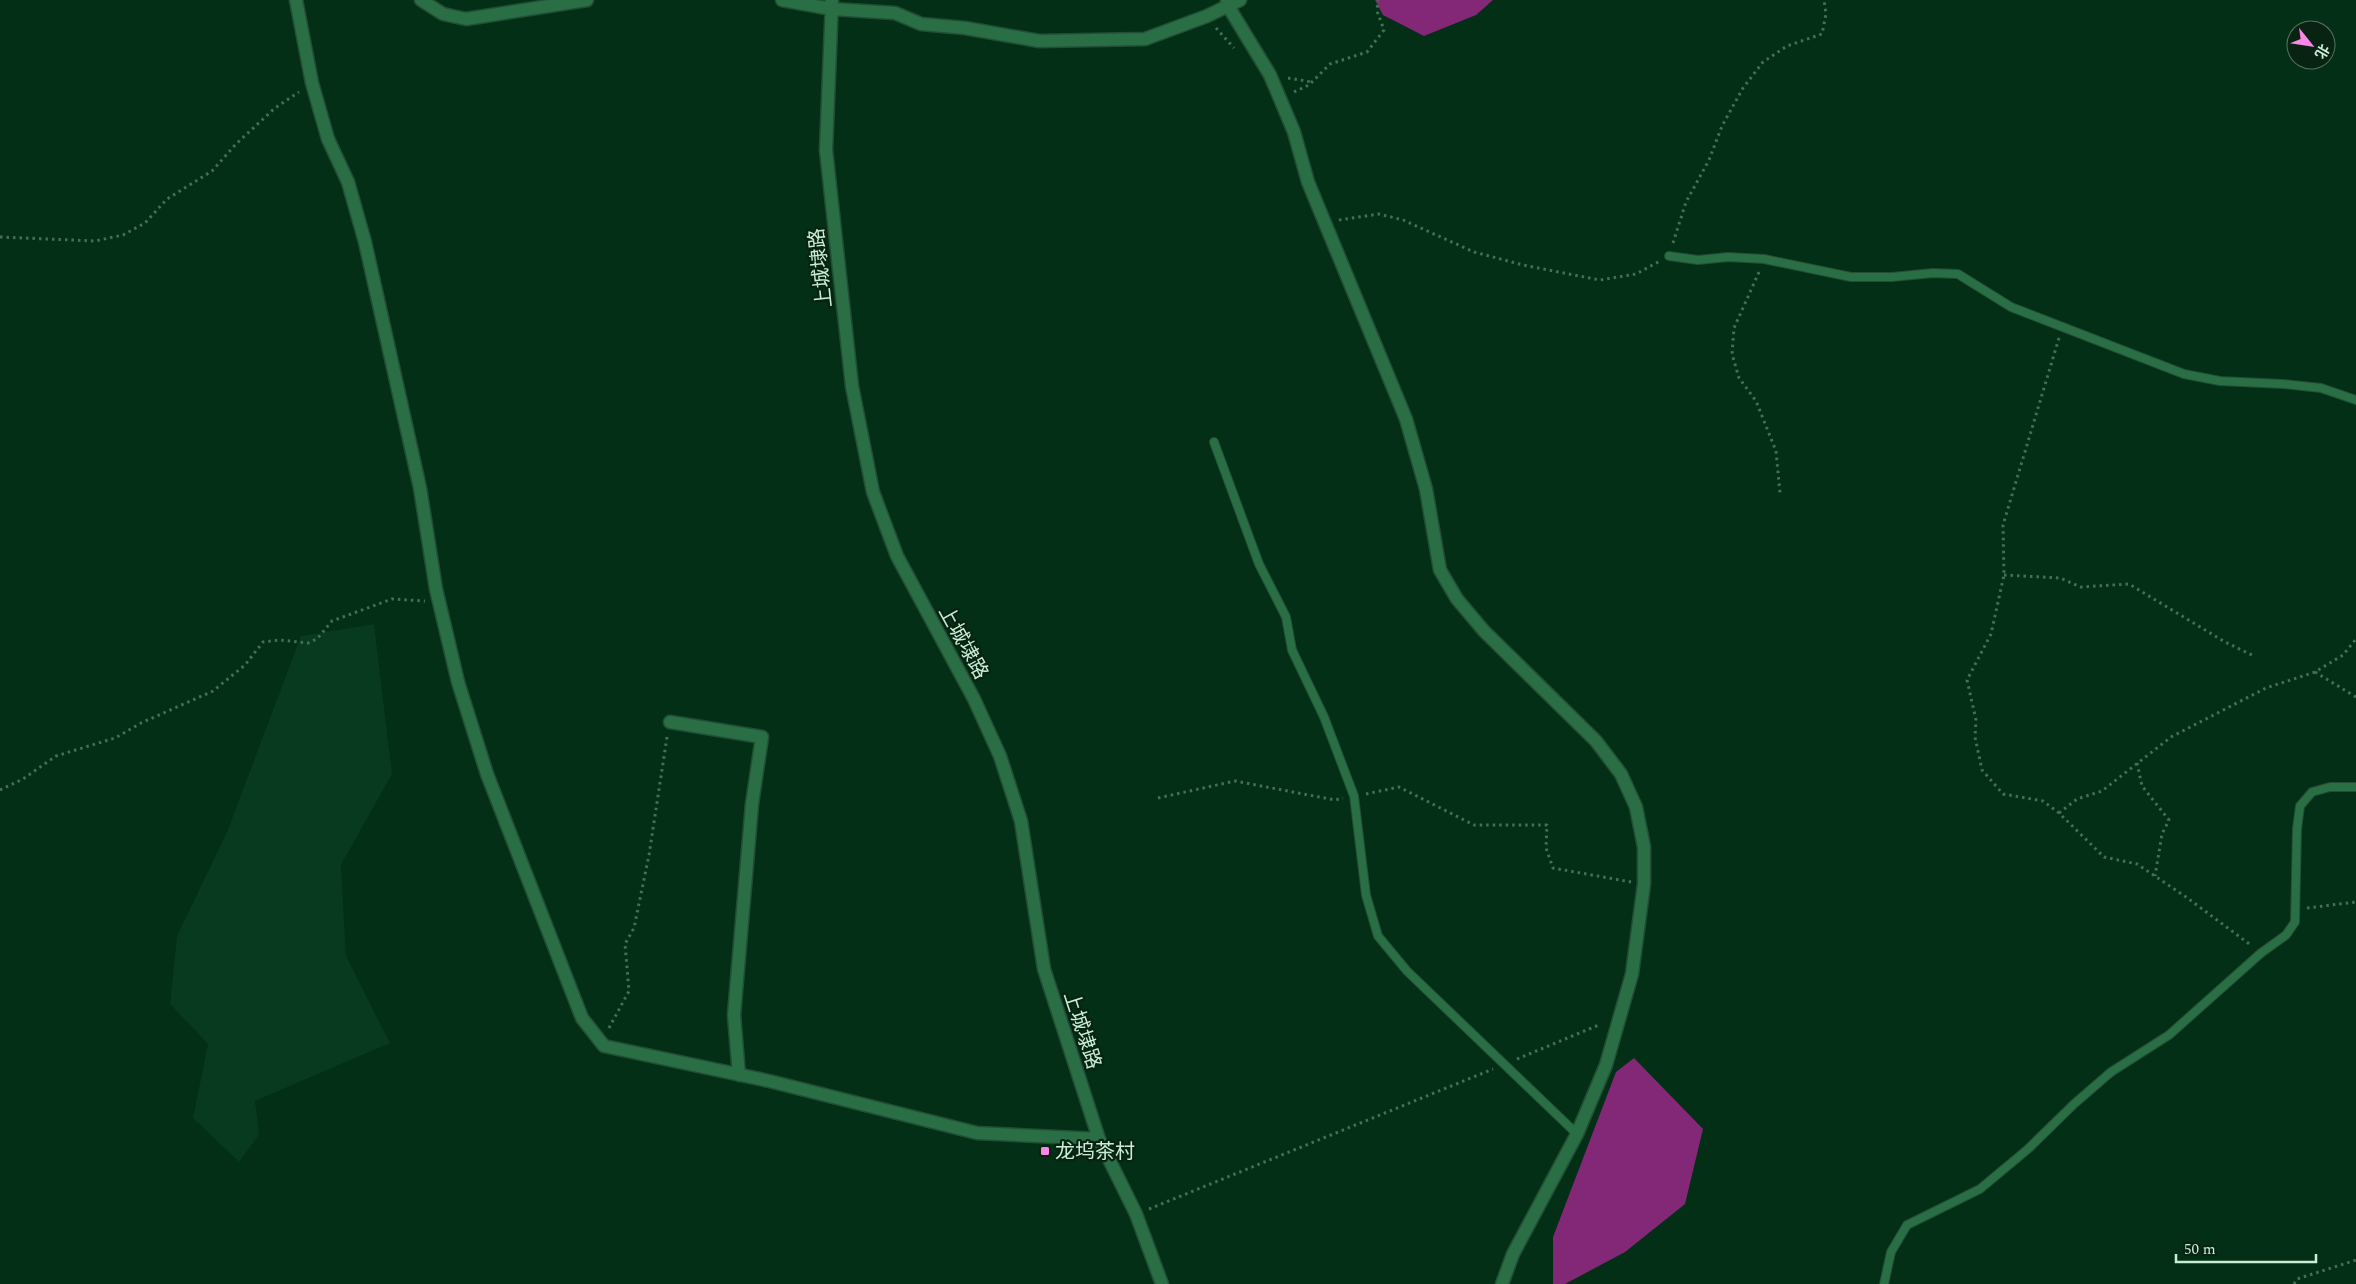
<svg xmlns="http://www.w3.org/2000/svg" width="2356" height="1284" viewBox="0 0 2356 1284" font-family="Spectral,'Noto Sans SC',serif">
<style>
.built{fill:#073a1f}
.forest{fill:#832877}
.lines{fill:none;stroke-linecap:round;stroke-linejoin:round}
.lane-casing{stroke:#224e34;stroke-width:10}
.street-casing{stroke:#224e34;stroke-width:15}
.path{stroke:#457056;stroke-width:3;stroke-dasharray:2.5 4;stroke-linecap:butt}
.lane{stroke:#296e44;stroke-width:8}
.street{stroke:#296e44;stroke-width:12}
.poi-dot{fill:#fa87e7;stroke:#092313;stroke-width:2}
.labels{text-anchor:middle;stroke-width:4.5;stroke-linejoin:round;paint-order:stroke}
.street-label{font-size:20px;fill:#c8efd3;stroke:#092313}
.poi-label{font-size:20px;fill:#c8efd3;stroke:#092313;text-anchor:start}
</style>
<rect width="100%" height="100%" fill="#022f16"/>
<path class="built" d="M374,624L392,774L341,865L346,956L390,1043L255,1101L259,1135L239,1162L193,1118L208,1044L170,1004L177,936L227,832L301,636Z"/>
<path class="forest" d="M1375,0H1493L1476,15L1424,36L1383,15Z
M1634,1058L1703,1129L1685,1204L1625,1252L1565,1284H1553V1237L1616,1072Z"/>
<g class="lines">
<g class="lane-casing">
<path id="lane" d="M1669,256L1698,260L1728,257L1764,259L1851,277H1892L1933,273L1958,274L2011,307L2184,374L2220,381L2283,384L2321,388L2356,400
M1214,442L1259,564L1286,617L1292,650L1324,717L1354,796L1366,895L1378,936L1407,971L1577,1134
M1884,1284L1891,1252L1907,1225L1980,1189L2028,1149L2074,1104L2111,1072L2169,1035L2261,953L2286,935L2295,922L2297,829L2300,806L2312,792L2330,787H2356"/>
</g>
<g class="street-casing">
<path id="street" d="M296,0L312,83L328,139L348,182L365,242L420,488L436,589L458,682L487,774L582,1018L604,1046L769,1081L977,1133L1099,1139
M421,0L443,14L466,19L587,0
M782,0L832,9L895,13L921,24L965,28L1039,41L1145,39L1207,16L1240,0
M832,0L826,150L852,386L873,492L897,556L974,699L1000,756L1021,821L1044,969L1099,1139L1136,1214L1162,1284
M1227,0L1228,6L1270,75L1294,132L1308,182L1406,419L1426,489L1440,570L1457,599L1484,631L1596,741L1621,774L1636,807L1644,847V884L1632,974L1606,1065L1577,1134L1513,1254L1502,1284
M670,722L762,737L752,804L734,1015L739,1075"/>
</g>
<path class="path" d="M1216,28L1234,48
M1288,78L1312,82
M1294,92L1309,85L1330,64L1367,52L1384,30L1377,11L1378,0
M1339,220L1379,214L1403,220L1474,252L1523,265L1600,280L1636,274L1660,261
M0,237L95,241L123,235L145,223L167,199L212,171L236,144L275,108L299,92
M1673,243L1686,202L1709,160L1722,126L1743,88L1763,62L1787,46L1822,34L1826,14L1824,0
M1759,272L1734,328L1732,354L1739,378L1756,401L1776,451L1780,493
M2059,338L2003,525L2004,575L1991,634L1967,680L1976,720L1975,737L1982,770L2003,794L2043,801L2059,813L2104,857L2137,864L2186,897L2252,946
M2004,575L2060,578L2081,587L2129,584L2225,642L2252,655
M2315,672L2356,697
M2137,763L2142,786L2169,820L2162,834L2155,876
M0,790L23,779L56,756L115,738L141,723L213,691L245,665L263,642L280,640L308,643L317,639L332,621L392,599L425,601
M1366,794L1399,787L1474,825H1547L1546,848L1553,868L1631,882
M1158,798L1235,781L1335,800L1343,798
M2059,813L2077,799L2102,791L2171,737L2266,688L2315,672L2343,655L2356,639
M2307,908L2356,902
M609,1028L629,991L625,944L634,928L649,855L667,737
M1517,1059L1601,1024
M1149,1209L1493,1069
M2294,1284L2297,1279L2356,1260"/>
<use href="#lane" class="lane"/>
<use href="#street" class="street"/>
</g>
<rect class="poi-dot" x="1040" y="1146" width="10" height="10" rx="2.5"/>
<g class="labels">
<g class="street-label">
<text transform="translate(820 268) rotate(-96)" y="7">上城埭路</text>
<text transform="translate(964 642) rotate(61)" y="7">上城埭路</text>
<text transform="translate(1083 1030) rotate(72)" y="7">上城埭路</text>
</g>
<g class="poi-label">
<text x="1055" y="1158">龙坞茶村</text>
</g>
</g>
<g transform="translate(2311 45) rotate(120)"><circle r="24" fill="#092313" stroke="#557560"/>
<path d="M0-4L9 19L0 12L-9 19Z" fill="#fa87e7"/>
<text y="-8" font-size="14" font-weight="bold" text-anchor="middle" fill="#c8efd3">北</text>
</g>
<path d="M2176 1254v8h140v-8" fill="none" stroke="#c8efd3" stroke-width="2.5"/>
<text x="2184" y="1254" font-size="15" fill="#c8efd3" stroke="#092313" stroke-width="4" paint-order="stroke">50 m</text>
</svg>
